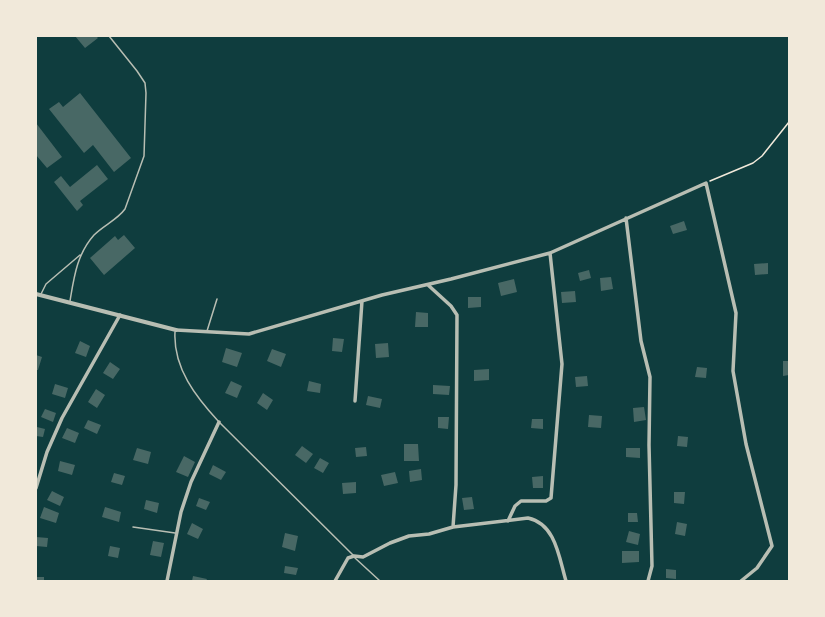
<svg xmlns="http://www.w3.org/2000/svg" width="825" height="617" viewBox="0 0 825 617" font-family="'Open Sans',sans-serif">
<style>
.building{fill:#486865}
.lines{fill:none;stroke-linecap:round;stroke-linejoin:round}
.path{stroke:#f1e9da;stroke-width:1.5}
.service{stroke:#b8beb3;stroke-width:1.5}
.minor{stroke:#b8beb3;stroke-width:3.5}
.tertiary{stroke:#b8beb3;stroke-width:4}
</style>
<rect width="100%" height="100%" fill="#0f3d3e"/>
<path class="building" d="M75,36H96L98,38L85,48Z
M80,93L131,158L114,172L93,145L84,153L49,109L59,102L63,107Z
M36,123L62,157L47,168L36,155Z
M97,165L108,179L80,201L83,205L77,211L54,182L61,176L70,187Z
M684,221L687,230L673,234L670,226Z
M124,235L135,248L104,275L90,258L115,236L118,240Z
M768,263V274L755,275L754,264Z
M589,270L591,278L580,281L578,273Z
M611,277L613,289L601,291L600,278Z
M514,279L517,292L501,296L498,283Z
M575,291L576,302L562,303L561,292Z
M468,297H481V307L468,308Z
M416,312L428,313V327H415Z
M333,338L344,339L342,352L332,351Z
M80,341L90,346L86,357L75,353Z
M388,343L389,357L376,358L375,344Z
M226,348L242,353L237,367L222,362Z
M272,349L286,354L281,367L267,361Z
M36,355L42,357L38,370H36Z
M783,361H789V375L783,376Z
M110,362L120,369L113,379L103,373Z
M697,367L707,368L706,378L695,377Z
M489,369V380L474,381V370Z
M587,376L588,386L576,387L575,377Z
M231,381L242,386L237,398L225,393Z
M309,381L321,384L320,393L307,391Z
M55,384L68,388L65,398L52,394Z
M433,385L450,386L449,395L433,394Z
M96,389L105,395L97,408L88,402Z
M263,393L273,400L267,410L257,403Z
M368,396L382,399L380,408L366,405Z
M644,407L646,420L634,422L633,408Z
M45,409L56,413L53,422L41,417Z
M589,415L602,416L601,428L588,427Z
M438,417H449L448,429L438,428Z
M532,419H543V429L531,428Z
M88,420L101,425L97,434L84,428Z
M37,427L45,429L43,437L36,436Z
M67,428L79,433L75,443L62,438Z
M678,436L688,437L687,447L677,446Z
M404,444H418L419,461H404Z
M302,446L313,454L306,463L295,455Z
M366,447L367,456L356,457L355,448Z
M137,448L151,452L148,464L133,460Z
M626,448H640V458L626,457Z
M184,456L195,462L188,477L176,472Z
M320,458L329,463L323,473L314,468Z
M60,461L75,465L72,475L58,471Z
M213,465L226,472L221,480L209,474Z
M421,469L422,480L410,482L409,471Z
M395,472L398,483L384,486L381,475Z
M114,473L125,476L122,485L111,482Z
M543,476V488H533L532,477Z
M356,482V493L343,494L342,483Z
M52,491L64,497L60,506L47,500Z
M674,492H685L684,504L674,503Z
M472,497L474,509L464,510L462,498Z
M199,498L210,502L206,510L196,506Z
M146,500L159,503L157,513L144,509Z
M44,507L59,513L56,523L40,518Z
M105,507L121,512L119,522L102,517Z
M628,513H637L638,522H628Z
M677,522L687,524L685,536L675,534Z
M192,523L203,529L198,539L187,534Z
M629,531L640,534L638,545L626,542Z
M285,533L298,536L295,551L282,547Z
M36,537L48,538L47,547L36,546Z
M153,541L164,543L161,557L150,555Z
M110,546L120,548L118,558L108,556Z
M622,551H639V562L622,563Z
M285,566L298,568L296,575L284,573Z
M666,569L676,570V579L666,578Z
M193,576L207,579L206,581H192Z
M36,577H44V581H36Z"/>
<g class="lines">
<path class="path" d="M710,181L753,163L762,156L789,122"/>
<path class="service" d="M41,294L46,284L80,255
M70,301C74,277 77,254 94,235C104,225 117,220 125,209L144,156L146,93L145,83L137,71L109,36
M207,331L217,299
M175,332C173,368 196,397 219,422L353,555
M133,527L175,533
M355,558L380,581"/>
<path class="minor" d="M626,218L641,341L650,377L649,445L652,566L648,581
M176,330L249,334L382,295L451,279L550,253L706,183L736,313L733,371L746,444L772,546L757,568L741,581
M355,401L362,301
M36,488L47,452L62,418L120,315
M508,521L515,506L521,501H546L551,498L562,364L550,253
M453,527L528,518C556,524 559,558 566,581
M167,581L181,512L191,482L219,422
M335,581L348,558L354,556L363,557L390,543L409,536L429,534L453,527L456,485L457,315L451,306L428,285"/>
<path class="tertiary" d="M36,294L176,330"/>
</g>
<rect width="825" height="617" fill="none" stroke="#f1e9da" stroke-width="74"/>
</svg>
